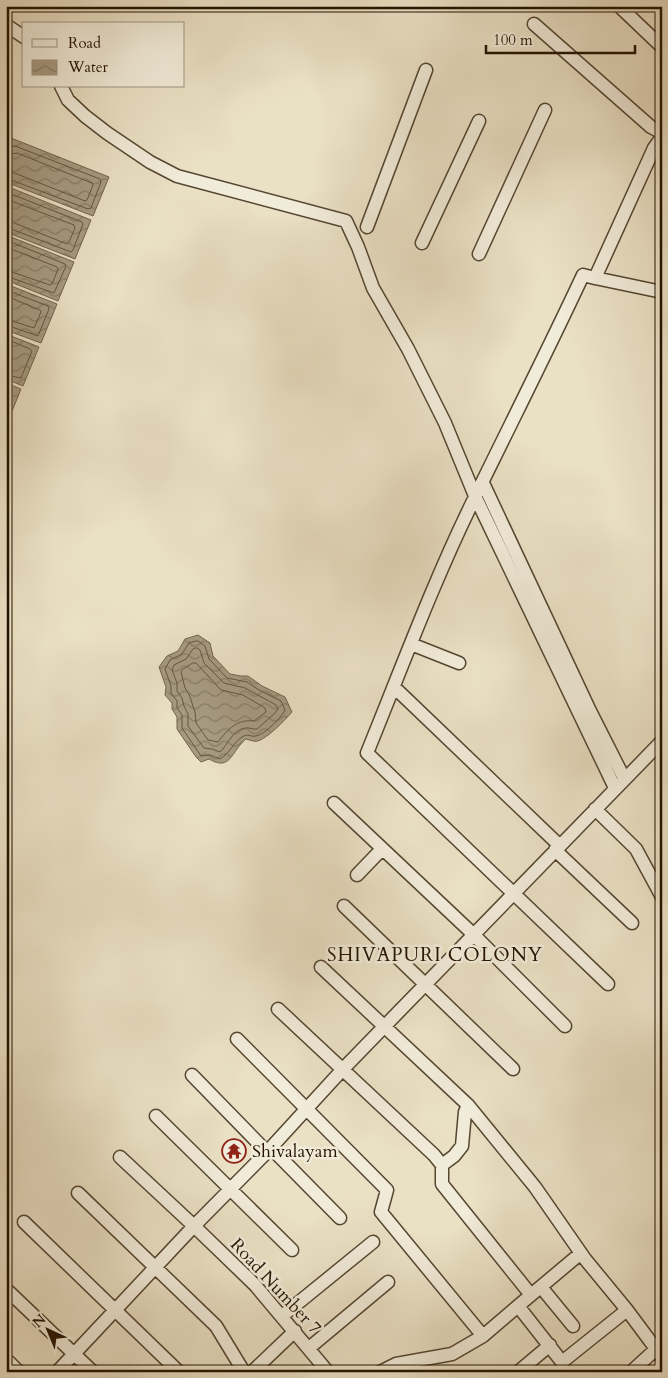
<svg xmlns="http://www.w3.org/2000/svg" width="668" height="1378" viewBox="0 0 668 1378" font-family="Cardo,serif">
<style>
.water{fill:url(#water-waves);stroke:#72644d}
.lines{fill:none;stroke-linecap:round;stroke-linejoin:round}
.shore{stroke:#645640;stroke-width:1}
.minor-casing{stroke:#554631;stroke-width:15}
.minor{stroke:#f1ebd9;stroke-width:12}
.labels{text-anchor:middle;stroke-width:5;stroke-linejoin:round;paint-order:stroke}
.poi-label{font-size:18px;fill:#231200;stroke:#f1ebd9;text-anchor:start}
.street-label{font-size:18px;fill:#231200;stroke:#f1ebd9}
.neighbourhood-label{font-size:19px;letter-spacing:1px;fill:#231200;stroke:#f1ebd9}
</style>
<defs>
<pattern id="water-waves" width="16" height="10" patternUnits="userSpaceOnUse" patternTransform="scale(1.25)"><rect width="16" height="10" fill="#a69a81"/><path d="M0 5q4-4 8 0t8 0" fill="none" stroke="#877c67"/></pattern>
</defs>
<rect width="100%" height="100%" fill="#eae0c4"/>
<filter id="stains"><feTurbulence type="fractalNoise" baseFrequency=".004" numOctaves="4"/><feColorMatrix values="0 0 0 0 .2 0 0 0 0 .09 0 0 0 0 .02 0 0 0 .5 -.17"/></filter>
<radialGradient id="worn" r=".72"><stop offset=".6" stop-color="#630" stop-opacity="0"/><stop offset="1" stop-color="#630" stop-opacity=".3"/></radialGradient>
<path class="water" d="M11,138L109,177L93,216L6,182V149Z
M6,186L91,220L75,259L6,232Z
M6,235L74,262L58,301L6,280Z
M6,284L57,304L41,343L6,330Z
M6,334L39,347L23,386L6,379Z
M6,383L21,389L6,426Z
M198,635L210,643L213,656L230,674L241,676H248L262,686L285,697L292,712C284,721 269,737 258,741C254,742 250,740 246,739C231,751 231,772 209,759L201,762L196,757L177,729V717L172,709V703L165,695L166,687L159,667L167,656L178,651L185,639Z"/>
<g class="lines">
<path class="shore" d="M6,149L15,146L100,179L101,182L91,208L88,209L6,178
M6,155L17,153L92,183L93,185L87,200L85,201L12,172L6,171
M6,192L82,222L83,224L73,250L71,252L6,227
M6,199L74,225L75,228L69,242L67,244L12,222L6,221
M6,240L65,264L66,266L54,293L6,276
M6,247L57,267L58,269L52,284L50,285L6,270
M6,290L48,306L49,309L38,336L6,325
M6,296L40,310L41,312L34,328L6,319
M6,339L30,349L32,351L21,378L6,375
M198,641L205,646L209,659L227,678L247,682L259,690L281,701L285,710C282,717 264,735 256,736C250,737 248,733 242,737C233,743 230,753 220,759L210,755L201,756L182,728V715L177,708V701L171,693V686L165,669L170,660L182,654L189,643Z
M197,648L200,650L204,663L224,683L245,688L276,705L278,709L274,714L257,729C253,730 249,727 245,728C232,730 228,745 220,752L212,749L204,748L188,726V714L184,706L182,698L177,691V683L172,670L174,665L186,659L193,649Z
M193,663H196L221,690L243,695L265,708L266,712L254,721C237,719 228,729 218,742L208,740L196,723L195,712L189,694L185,688L181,672L182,670Z"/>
<g class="minor-casing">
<path id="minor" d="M619,6L662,47
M534,24L651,127L662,133
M6,25L24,37
M61,86L68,100L85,116L107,133L150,162L177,176L346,221L358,247L373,288L408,349L445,423L475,496L615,788
M367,227L426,70
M422,243L479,121
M479,254L545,110
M595,278L662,292
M483,483L590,711L624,778
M411,644L459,663
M394,687L559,845
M334,803L473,934L565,1026
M595,809L636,849L662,897
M555,850L632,923
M357,875L382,849
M344,906L513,1069
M321,967L468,1105L535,1187L585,1259L627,1310L662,1357
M608,984L367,753C402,667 434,580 475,497C511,423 548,350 583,275L595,278L654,148L662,137
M278,1009L434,1155L442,1165V1184L531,1295L518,1306
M237,1039L387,1190L381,1212L483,1336L518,1306L562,1362L627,1310
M192,1075L267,1152
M156,1116L292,1250
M271,1148L340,1218
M120,1157L194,1226L255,1285L328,1372
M442,1165L454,1156L462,1146L465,1112L468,1105
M78,1193L216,1326L244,1372
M24,1222L179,1372
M541,1287L573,1326
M6,1289L93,1372
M531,1295L581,1253
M282,1316L373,1242
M309,1348L388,1282
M6,1359L19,1372
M57,1372L194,1226L267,1152L343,1069L662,741
M252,1372L295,1331
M380,1372L396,1364L452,1354L483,1336
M518,1372L550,1345
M631,1372L655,1350"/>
</g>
<use href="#minor" class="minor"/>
</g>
<defs>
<g id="temple-ring" transform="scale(1.25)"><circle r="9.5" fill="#f1ebd9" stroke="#8f2418" stroke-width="1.5"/><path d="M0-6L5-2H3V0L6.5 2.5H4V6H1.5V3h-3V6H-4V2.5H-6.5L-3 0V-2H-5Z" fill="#8f2418"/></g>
</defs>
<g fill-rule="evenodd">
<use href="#temple-ring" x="234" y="1151"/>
</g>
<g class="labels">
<g class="poi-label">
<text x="252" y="1157">Shivalayam</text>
</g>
<g class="street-label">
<text transform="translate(276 1286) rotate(47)" y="6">Road Number 7</text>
</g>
<g class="neighbourhood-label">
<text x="435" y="961">SHIVAPURI COLONY</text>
</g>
</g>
<rect width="668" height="1378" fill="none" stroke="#eae0c4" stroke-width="25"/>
<rect x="8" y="8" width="653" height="1363" fill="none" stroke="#231200" stroke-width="2.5"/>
<rect x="12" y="12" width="643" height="1353" fill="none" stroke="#231200"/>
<rect x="22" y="22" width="162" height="65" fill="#f1ebd9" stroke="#9f9482"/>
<rect x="32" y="39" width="25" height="8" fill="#f1ebd9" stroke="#9f9482"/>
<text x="68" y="48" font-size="15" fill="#231200">Road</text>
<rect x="32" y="60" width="25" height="15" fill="url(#water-waves)" stroke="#9f9482"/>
<text x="68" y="72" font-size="15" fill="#231200">Water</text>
<g transform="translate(48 1330) rotate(316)" stroke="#f1ebd9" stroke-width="4" paint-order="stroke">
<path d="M0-4L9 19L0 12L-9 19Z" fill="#231200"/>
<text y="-8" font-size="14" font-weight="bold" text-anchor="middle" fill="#231200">N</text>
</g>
<path d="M486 45v8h149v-8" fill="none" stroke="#231200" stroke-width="2.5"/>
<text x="493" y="45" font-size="15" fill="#231200" stroke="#f1ebd9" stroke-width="4" paint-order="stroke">100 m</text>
<rect width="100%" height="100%" filter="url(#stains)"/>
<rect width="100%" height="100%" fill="url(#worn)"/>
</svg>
